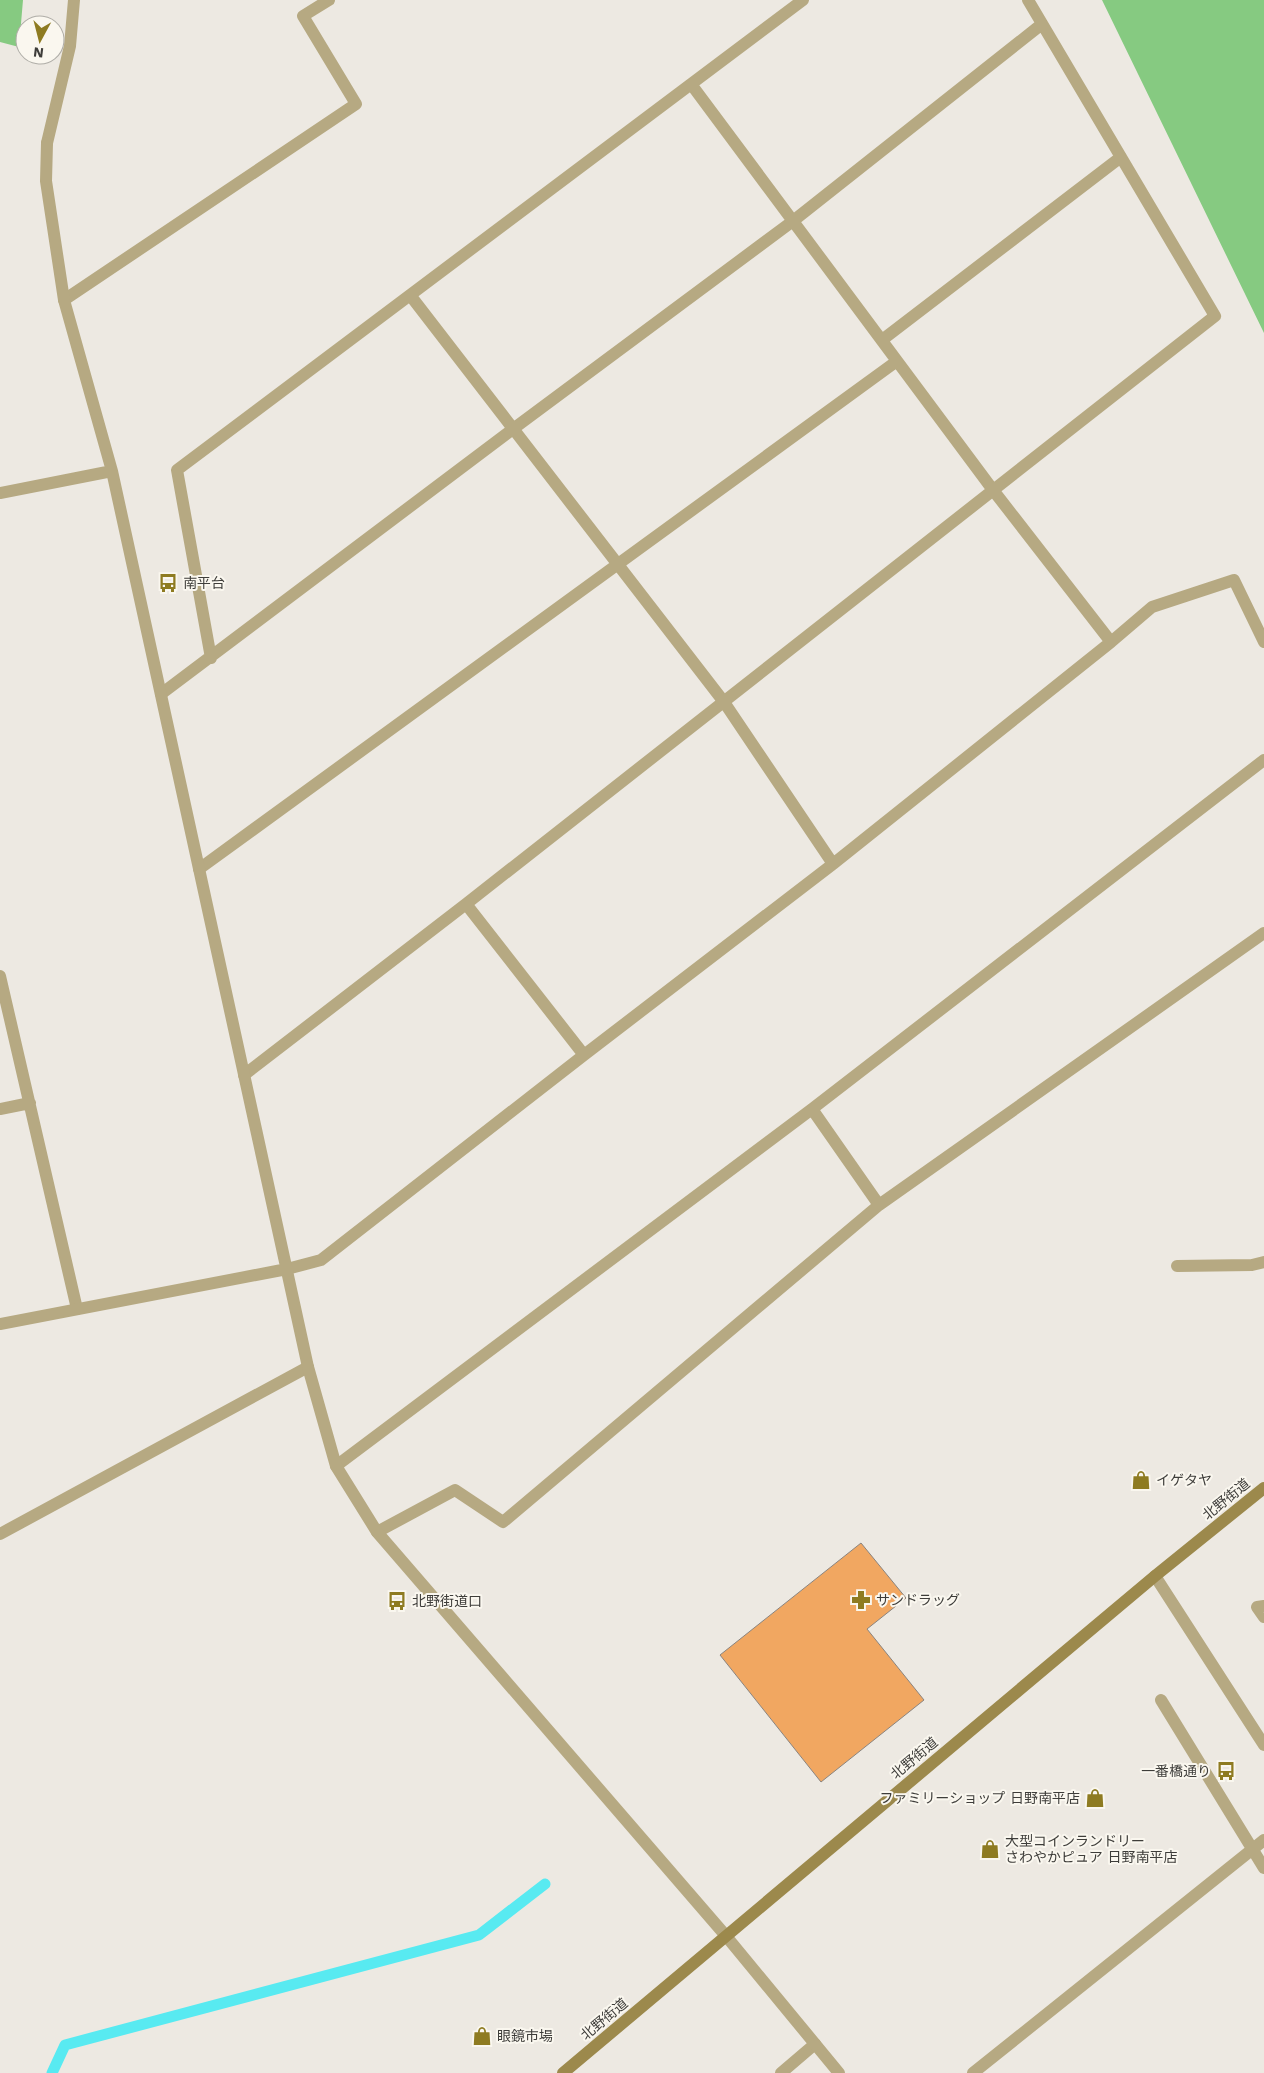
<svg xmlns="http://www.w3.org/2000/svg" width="1264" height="2073" viewBox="0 0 1264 2073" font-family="'Work Sans','Noto Sans JP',sans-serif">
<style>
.forest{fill:#86ca81}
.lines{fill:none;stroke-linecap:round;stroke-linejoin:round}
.stream{stroke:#58eaf1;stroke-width:11}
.building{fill:#f1a761;stroke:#8a847f}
.service{stroke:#b6a982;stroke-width:12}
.minor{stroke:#b6a982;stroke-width:12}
.tertiary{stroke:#b6a982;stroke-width:12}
.secondary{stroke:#9c894c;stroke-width:12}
.labels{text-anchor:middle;stroke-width:4;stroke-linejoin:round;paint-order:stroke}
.poi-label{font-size:14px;fill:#3e3d3a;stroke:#faf7ef;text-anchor:start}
.street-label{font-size:14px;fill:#3e3d3a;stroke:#faf7ef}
</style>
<rect width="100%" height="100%" fill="#ede9e2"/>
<path class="forest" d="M0,0H23L19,47L0,42Z
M1102,0H1264V333Z"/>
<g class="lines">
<path class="stream" d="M52,2073L65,2045L479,1935L545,1884"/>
</g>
<path class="building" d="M861,1543L906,1598L867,1629L924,1700L821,1782L720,1655Z"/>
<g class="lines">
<path class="service" d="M781,2073L815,2044"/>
<path class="minor" d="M47,143L70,46L74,0
M410,295L724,702L833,864
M64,300L356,104L303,16L329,0
M882,340L1121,157
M1111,642L1152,607L1234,580L1264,642
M211,658L177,470L803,0
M161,694L513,429L793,221L1042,24
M199,869L897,361
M466,904L584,1055
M0,976L77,1309
M244,1075L466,904L1215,316L1028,0
M0,1109L30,1103
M812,1109L879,1205
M1177,1266L1252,1265L1264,1262
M287,1269L321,1260L584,1055L833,864L1111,642L993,490L691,84
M336,1466L812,1109L1264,760
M377,1532L455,1490L503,1522L879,1205L1264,933
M0,1534L308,1367
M1264,1606L1257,1607L1264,1617
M1161,1700L1264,1868
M973,2073L1264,1840"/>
<path class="tertiary" d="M47,143L46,181L64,300L112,471L308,1367L336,1466L377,1532L726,1936L839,2073
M0,493L112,471
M0,1324L287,1269
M1155,1576L1264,1745"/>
<path class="secondary" d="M563,2073L1155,1576L1264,1488"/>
</g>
<defs>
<g id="bus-bare" transform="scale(1.5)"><path d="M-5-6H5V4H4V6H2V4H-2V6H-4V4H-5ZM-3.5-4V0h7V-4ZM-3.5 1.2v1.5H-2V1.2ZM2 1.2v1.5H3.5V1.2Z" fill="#8e7b21" stroke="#faf7ef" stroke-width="2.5" paint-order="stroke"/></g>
<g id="shop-bare" transform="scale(1.5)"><path d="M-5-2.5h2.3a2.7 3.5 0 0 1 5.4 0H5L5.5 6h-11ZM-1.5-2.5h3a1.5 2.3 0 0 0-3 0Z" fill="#8e7b21" stroke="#faf7ef" stroke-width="2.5" paint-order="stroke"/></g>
<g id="pharmacy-bare" transform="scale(1.5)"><path d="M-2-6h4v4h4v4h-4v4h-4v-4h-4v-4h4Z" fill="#8e7b21" stroke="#faf7ef" stroke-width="2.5" paint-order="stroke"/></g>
</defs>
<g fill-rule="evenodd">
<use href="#bus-bare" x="168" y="583"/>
<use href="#shop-bare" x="1141" y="1480"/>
<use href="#pharmacy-bare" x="861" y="1600"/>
<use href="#bus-bare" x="397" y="1601"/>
<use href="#bus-bare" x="1226" y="1771"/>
<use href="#shop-bare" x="1095" y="1798"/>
<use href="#shop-bare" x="990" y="1849"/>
<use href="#shop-bare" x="482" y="2036"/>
</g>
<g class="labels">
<g class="poi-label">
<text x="183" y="588">南平台</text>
<text x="1156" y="1485">イゲタヤ</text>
<text x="876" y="1605">サンドラッグ</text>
<text x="412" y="1606">北野街道口</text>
<text x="1211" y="1776" text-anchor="end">一番橋通り</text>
<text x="1080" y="1803" text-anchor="end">ファミリーショップ 日野南平店</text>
<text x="1005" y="1846">大型コインランドリー<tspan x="1005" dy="16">さわやかピュア 日野南平店</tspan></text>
<text x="497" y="2041">眼鏡市場</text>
</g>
<g class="street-label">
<text transform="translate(1226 1499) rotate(-39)" y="5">北野街道</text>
<text transform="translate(914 1758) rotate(-40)" y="5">北野街道</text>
<text transform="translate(604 2019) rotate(-40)" y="5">北野街道</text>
</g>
</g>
<g transform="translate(40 40) rotate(187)"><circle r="24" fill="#faf7ef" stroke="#afada7"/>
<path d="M0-4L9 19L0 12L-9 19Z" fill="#8e7b21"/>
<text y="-8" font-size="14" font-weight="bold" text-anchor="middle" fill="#3e3d3a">N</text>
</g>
</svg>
